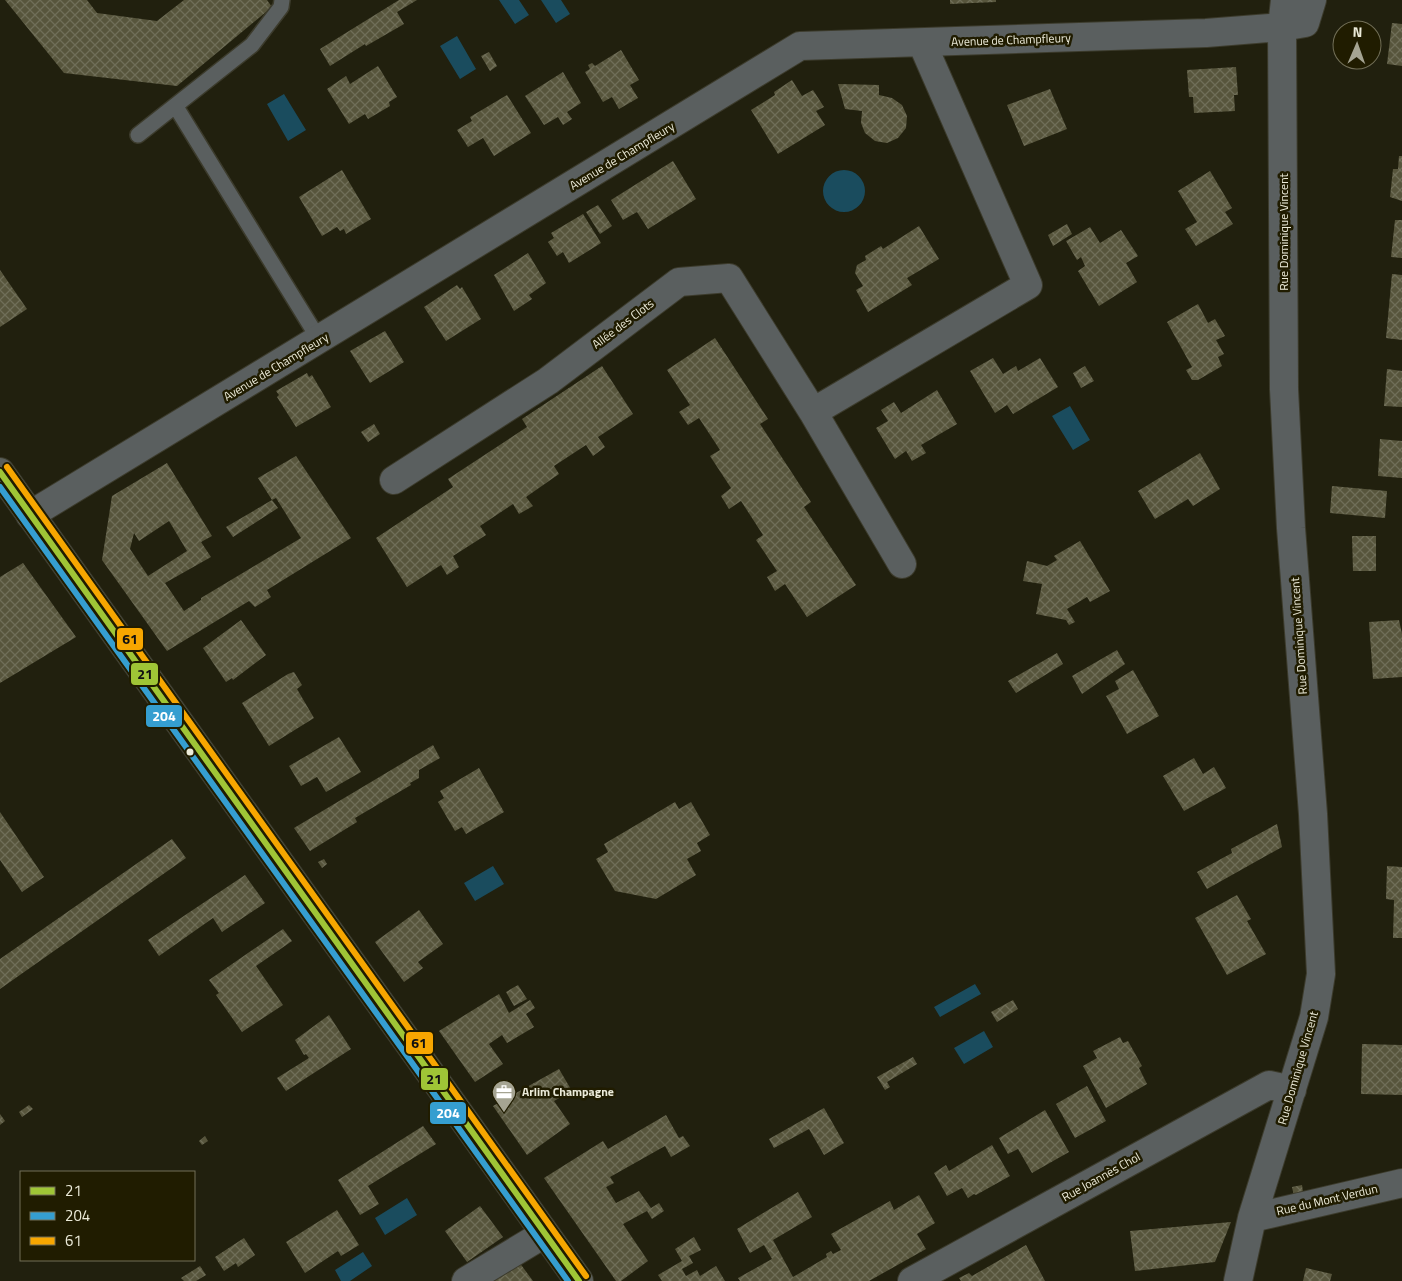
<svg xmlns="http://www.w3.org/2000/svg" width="1402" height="1281" viewBox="0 0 1402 1281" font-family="'Titillium Web',sans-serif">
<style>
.water{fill:#1a4c5e}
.building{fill:url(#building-cross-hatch);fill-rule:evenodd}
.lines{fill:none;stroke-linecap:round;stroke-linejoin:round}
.service-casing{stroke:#3c3b2c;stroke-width:18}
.minor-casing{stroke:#3c3b2c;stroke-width:30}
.primary-casing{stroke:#3c3b2c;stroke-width:30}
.service{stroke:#5a5f5f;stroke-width:15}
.minor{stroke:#5a5f5f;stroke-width:28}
.primary{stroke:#5a5f5a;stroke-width:28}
.bus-1-casing{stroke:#201c00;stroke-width:10}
.bus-2-casing{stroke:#201c00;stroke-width:10}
.bus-3-casing{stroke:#201c00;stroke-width:10}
.bus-1{stroke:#9fc536;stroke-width:6}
.bus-2{stroke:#359ed0;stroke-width:6}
.bus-3{stroke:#f7a600;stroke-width:6}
.bus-dot{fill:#ecebd9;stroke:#201c00;stroke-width:2}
.labels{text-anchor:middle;stroke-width:5;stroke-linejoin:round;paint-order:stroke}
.street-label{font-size:12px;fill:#ecebd9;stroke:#201c00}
.poi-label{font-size:12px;font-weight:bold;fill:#ecebd9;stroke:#201c00;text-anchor:start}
.line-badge{stroke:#201c00;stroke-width:2}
.badge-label{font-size:14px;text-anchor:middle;font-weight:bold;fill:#fff}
.pale-badge-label{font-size:14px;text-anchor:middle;font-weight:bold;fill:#111}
</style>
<defs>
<pattern id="building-cross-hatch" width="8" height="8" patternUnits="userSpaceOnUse" patternTransform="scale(1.25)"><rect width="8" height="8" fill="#57553c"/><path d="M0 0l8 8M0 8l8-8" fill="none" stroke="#6f6e58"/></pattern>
</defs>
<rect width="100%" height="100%" fill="#21200e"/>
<path class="water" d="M499,0H519L529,15L515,24Z
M541,0H561L570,14L556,23Z
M457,36L476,69L460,79L440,46Z
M284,94L306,130L288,141L267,104Z
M823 191a21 21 0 1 1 42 0a21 21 0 1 1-42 0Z
M1070,406L1090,440L1073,450L1052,416Z
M493,866L504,884L475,901L464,883Z
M975,984L981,994L940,1017L934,1007Z
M984,1031L993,1047L964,1064L954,1048Z
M407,1198L417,1215L385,1235L375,1218Z
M363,1252L372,1266L350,1281H341L335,1270Z"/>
<path class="building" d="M5,0H87L97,13L157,21L184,0H267L272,7L177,86L64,73Z
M399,0H417L397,12L404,24L366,46L365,44L330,66L320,49Z
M950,0H996V2L950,4Z
M1392,23L1402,24V66L1387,64Z
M621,50L639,80L630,85L638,98L619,109L612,97L603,102L585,72L590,69L588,65L592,63L595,66Z
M489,52L497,66L490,71L481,56Z
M378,66L397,97L389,102L390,106L368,119L365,114L349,124L327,89L346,76L350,84Z
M1236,67L1238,95H1234L1235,111L1194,113L1193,97H1189L1187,70Z
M563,72L581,103L567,112L572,119L563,125L558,117L544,125L525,96Z
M792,80L802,96L813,90L824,107L816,111L825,125L778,154L751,110L775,95L774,92Z
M838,84L879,85V95L892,98L902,105L907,116L906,128L898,138L887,143L875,141L865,133L861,123L862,111L845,109Z
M1050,89L1067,129L1024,146L1007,105Z
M507,95L531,133L494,156L483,138L468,147L457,130L472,121L470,117Z
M1399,156H1402V201L1390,197L1393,169H1398Z
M673,161L696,199L648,229L637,212L623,220L611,200Z
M342,170L371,219L346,234L344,229L340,231L337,227L322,236L299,197Z
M1210,171L1232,208L1225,212L1233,224L1196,246L1185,229L1197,222L1178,191Z
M598,205L612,226L600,234L586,212Z
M583,214L601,243L569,263L563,252L557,256L548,242L554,238L551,233Z
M1395,220H1402V258L1391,257Z
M1067,224L1072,234L1053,246L1048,235Z
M919,226L939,259L907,278L912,285L868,312L856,290L863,286L855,273L857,265L866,260L865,256L881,246L883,249Z
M1090,227L1100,243L1121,230L1138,256L1126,263L1137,282L1099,306L1078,271L1085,266L1081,257L1077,260L1066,241Z
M528,253L546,283L529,295L532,299L514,311L494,275Z
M0,270L27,309L0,327Z
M1392,274L1402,275V340L1386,338Z
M457,285L460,289L462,287L481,319L446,341L424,307Z
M1198,304L1208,323L1215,319L1225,336L1216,340L1224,354L1218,357L1222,366L1198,380H1192L1186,370L1192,367L1167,322Z
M385,331L404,362L370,383L350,351Z
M715,338L768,419L760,424L811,502L804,507L856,585L807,617L785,584L775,591L767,577L777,571L756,540L763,535L741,501L729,509L721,496L731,488L710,456L720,450L699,418L688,425L679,412L690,405L667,370Z
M993,358L1003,374L1016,366L1018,371L1040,358L1058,387L1013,414L1007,405L995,413L970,371Z
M602,366L633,414L598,437L605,447L593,456L586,445L554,466L559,474L526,497L533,506L519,514L513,504L480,526L486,535L453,556L459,567L447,575L441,565L407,587L376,538L453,487L448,479L527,427L522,419Z
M1085,366L1094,381L1081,388L1073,373Z
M1387,369L1402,371V407L1384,406Z
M307,373L309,377L312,375L331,407L296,427L277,397L279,395L276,391Z
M937,390L957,424L921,445L926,453L912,461L906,451L895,459L876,428L888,421L881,410L894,402L901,413Z
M374,424L380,434L368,442L361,432Z
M1380,439L1402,441V478L1378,476Z
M1200,453L1220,489L1193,506L1188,499L1155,519L1138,491Z
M296,456L351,538L267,590L271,597L255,607L249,601L167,651L102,560L112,496L167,463L212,536L201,542L211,557L165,583L184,611L201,600V598L301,538L276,498L272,500L258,478ZM169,521L187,551L148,576L130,549L134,533L139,541Z
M1332,486L1387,491L1385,518L1330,513Z
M272,500L278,508L233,537L226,527Z
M1352,536H1376V571H1353Z
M1080,541L1110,591L1090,602L1087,597L1067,609L1075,622L1069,625L1066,620L1036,614L1042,584L1023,581L1027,561L1047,566L1057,560L1054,556Z
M23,563L76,637L0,683V577Z
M241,620L266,655L233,680L232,678L226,682L203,648Z
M1399,620L1402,634V677L1373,679L1369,622Z
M1117,650L1125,664L1082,694L1072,676Z
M1057,653L1063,664L1016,693L1008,681Z
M1133,670L1159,716L1127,734L1106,696L1119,689L1115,681Z
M294,672L302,685L297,689L314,718L269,746L242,703L288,674Z
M339,737L361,772L326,792L317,777L301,786L289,766Z
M433,745L440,758L419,770V778L410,783L411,785L355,818L357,822L310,851L294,828Z
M1194,758L1203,774L1214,767L1226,788L1184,811L1163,776Z
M479,768L504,812L466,834L462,827L455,831L438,802L444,798L440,791Z
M675,802L679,809L691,802L710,835L697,843L701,851L687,859L696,875L656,899L615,891L596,859L608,852L604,844Z
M0,812L44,877L22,892L0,860Z
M1277,824L1282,847L1207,889L1197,872L1232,853L1231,849Z
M172,839L186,858L0,989V959Z
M324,859L327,864L322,868L318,862Z
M1387,866L1402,867V938H1393L1394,900L1386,899Z
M245,875L265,903L222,932L213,918L159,956L148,940Z
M1237,895L1251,919L1247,921L1266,954L1227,975L1195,918Z
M419,910L443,944L418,962L423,968L404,982L375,942Z
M283,929L292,941L256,966L283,1005L242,1032L216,995L219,993L209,980Z
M518,985L527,999L514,1006L506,992Z
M499,994L509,1013L530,1000L535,1008L526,1014L534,1027L507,1043L502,1035L489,1044L503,1064L475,1082L439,1031Z
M1013,1000L1018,1009L997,1022L991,1012Z
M329,1015L351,1049L286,1091L277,1078L309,1058L306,1054L304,1055L295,1040Z
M1120,1037L1123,1043L1128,1041L1142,1066L1139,1068L1147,1084L1106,1108L1083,1066L1097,1058L1093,1051Z
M1362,1044L1402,1045V1095L1361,1094Z
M913,1057L917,1064L887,1082L890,1087L885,1090L877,1077Z
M559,1069L572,1091L554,1101L570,1124L527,1155L493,1106Z
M1087,1086L1106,1121L1075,1138L1056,1104Z
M29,1105L33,1109L22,1117L19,1112Z
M824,1108L844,1143L824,1155L809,1129L774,1148L769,1139Z
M1045,1110L1069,1152L1032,1173L1018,1149L1008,1154L999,1138Z
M0,1114L5,1121L0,1125Z
M666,1115L679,1138L683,1136L690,1146L671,1157L665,1146L610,1177L614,1183L606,1187L616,1203L639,1191L651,1208L659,1203L664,1211L652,1219L647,1211L623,1224L648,1261L621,1281H616L544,1178L603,1141L608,1149Z
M423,1126L436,1144L368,1186L379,1204L360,1215L338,1180Z
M205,1136L208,1141L202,1145L199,1141Z
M992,1145L1010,1176L976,1195L974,1194L968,1198L962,1188L947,1196L934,1173L946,1165L949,1171Z
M1302,1185L1304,1199L1295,1201L1292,1187Z
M798,1192L812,1217L773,1240L793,1277L827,1257L826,1254L831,1251L833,1254L841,1250L831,1234L890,1201L894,1210L919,1195L935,1223L917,1234L926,1249L869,1281H740L738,1278L772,1259L764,1245L750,1253L737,1229Z
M480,1206L503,1237L467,1262L445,1231Z
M337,1210L359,1245L341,1256L338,1251L305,1273L286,1242Z
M1231,1222L1215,1262L1135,1271L1130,1231Z
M694,1237L701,1250L689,1256L693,1263L682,1269L686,1276L697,1270L700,1276L716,1266L725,1281H662L658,1275L682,1261L675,1249Z
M244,1238L255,1255L238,1267L236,1263L224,1271L215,1257Z
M1026,1245L1045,1281H961L959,1278L969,1273L972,1276Z
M519,1262L533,1281H488Z
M200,1266L206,1275L196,1281H184L181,1278Z
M1306,1268L1332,1274L1330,1281H1303Z"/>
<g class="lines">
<g class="service-casing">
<path id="service" d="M176,107L320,341
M138,135L252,45L281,7L282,0"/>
</g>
<g class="minor-casing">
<path id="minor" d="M813,412L1028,285L922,43
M394,480L548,381L679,282L729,278L813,412L902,564
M30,515L800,46L1206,33L1282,27L1305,23L1312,0
M1252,1218L1402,1183
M466,1281L544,1234
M912,1281L1269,1085L1292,1090
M1238,1281L1252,1218L1314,1017L1321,974L1313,814L1291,528L1284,389L1282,27L1285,0"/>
</g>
<g class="primary-casing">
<path id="primary" d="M0,472L579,1281"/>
</g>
<use href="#service" class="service"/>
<use href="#minor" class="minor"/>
<use href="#primary" class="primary"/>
<g class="bus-1-casing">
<path id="bus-1" d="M0,472L579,1281"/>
</g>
<g class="bus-2-casing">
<path id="bus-2" d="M0,487L568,1281"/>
</g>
<g class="bus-3-casing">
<path id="bus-3" d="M7,467L586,1276"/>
</g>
<use href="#bus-1" class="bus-1"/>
<use href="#bus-2" class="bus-2"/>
<use href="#bus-3" class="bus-3"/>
</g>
<defs>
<g id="office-pin" transform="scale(1.25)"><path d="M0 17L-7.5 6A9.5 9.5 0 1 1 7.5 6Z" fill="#a5a492" stroke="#201c00"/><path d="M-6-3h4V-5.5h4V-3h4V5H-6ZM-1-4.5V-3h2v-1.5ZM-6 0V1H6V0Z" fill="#fff"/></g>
</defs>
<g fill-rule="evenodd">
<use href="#office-pin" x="504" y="1092"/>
</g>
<circle class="bus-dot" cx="190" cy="752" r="4.5"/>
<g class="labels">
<g class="street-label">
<text transform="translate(1011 40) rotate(-2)" y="4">Avenue de Champfleury</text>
<text transform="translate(622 156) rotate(-31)" y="4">Avenue de Champfleury</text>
<text transform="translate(1284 232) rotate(-90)" y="4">Rue Dominique Vincent</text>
<text transform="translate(623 324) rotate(-37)" y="4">Allée des Clots</text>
<text transform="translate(276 367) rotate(-31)" y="4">Avenue de Champfleury</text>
<text transform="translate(1299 636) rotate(-94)" y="4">Rue Dominique Vincent</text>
<text transform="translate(1298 1068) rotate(-74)" y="4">Rue Dominique Vincent</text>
<text transform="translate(1101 1177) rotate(-29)" y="4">Rue Joannès Chol</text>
<text transform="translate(1327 1200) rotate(-13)" y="4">Rue du Mont Verdun</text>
</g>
<g class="poi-label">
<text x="522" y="1096">Arlim Champagne</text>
</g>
</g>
<g class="line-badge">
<rect x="116" y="627" width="28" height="24" rx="5" fill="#f7a600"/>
<rect x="130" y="662" width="29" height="24" rx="5" fill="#9fc536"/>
<rect x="145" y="704" width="38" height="24" rx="5" fill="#359ed0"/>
<rect x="405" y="1031" width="29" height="24" rx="5" fill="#f7a600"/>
<rect x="420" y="1067" width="29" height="24" rx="5" fill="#9fc536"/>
<rect x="429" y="1101" width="38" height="24" rx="5" fill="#359ed0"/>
</g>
<g class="badge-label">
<text x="164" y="721">204</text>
<text x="448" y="1118">204</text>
</g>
<g class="pale-badge-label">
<text x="130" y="644">61</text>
<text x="145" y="679">21</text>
<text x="419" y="1048">61</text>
<text x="434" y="1084">21</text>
</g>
<rect x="20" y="1171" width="175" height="90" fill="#201c00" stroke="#726f57"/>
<rect x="30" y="1187" width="25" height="8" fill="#9fc536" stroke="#726f57"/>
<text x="65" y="1196" font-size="15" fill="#ecebd9">21</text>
<rect x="30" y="1212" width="25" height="8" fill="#359ed0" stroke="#726f57"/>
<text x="65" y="1221" font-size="15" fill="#ecebd9">204</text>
<rect x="30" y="1237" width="25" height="8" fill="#f7a600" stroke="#726f57"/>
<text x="65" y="1246" font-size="15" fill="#ecebd9">61</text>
<g transform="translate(1357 45) rotate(2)"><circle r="24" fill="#201c00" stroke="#726f57"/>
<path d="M0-4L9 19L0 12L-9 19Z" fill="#a5a492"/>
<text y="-8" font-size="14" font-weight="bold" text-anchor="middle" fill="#ecebd9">N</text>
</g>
</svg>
